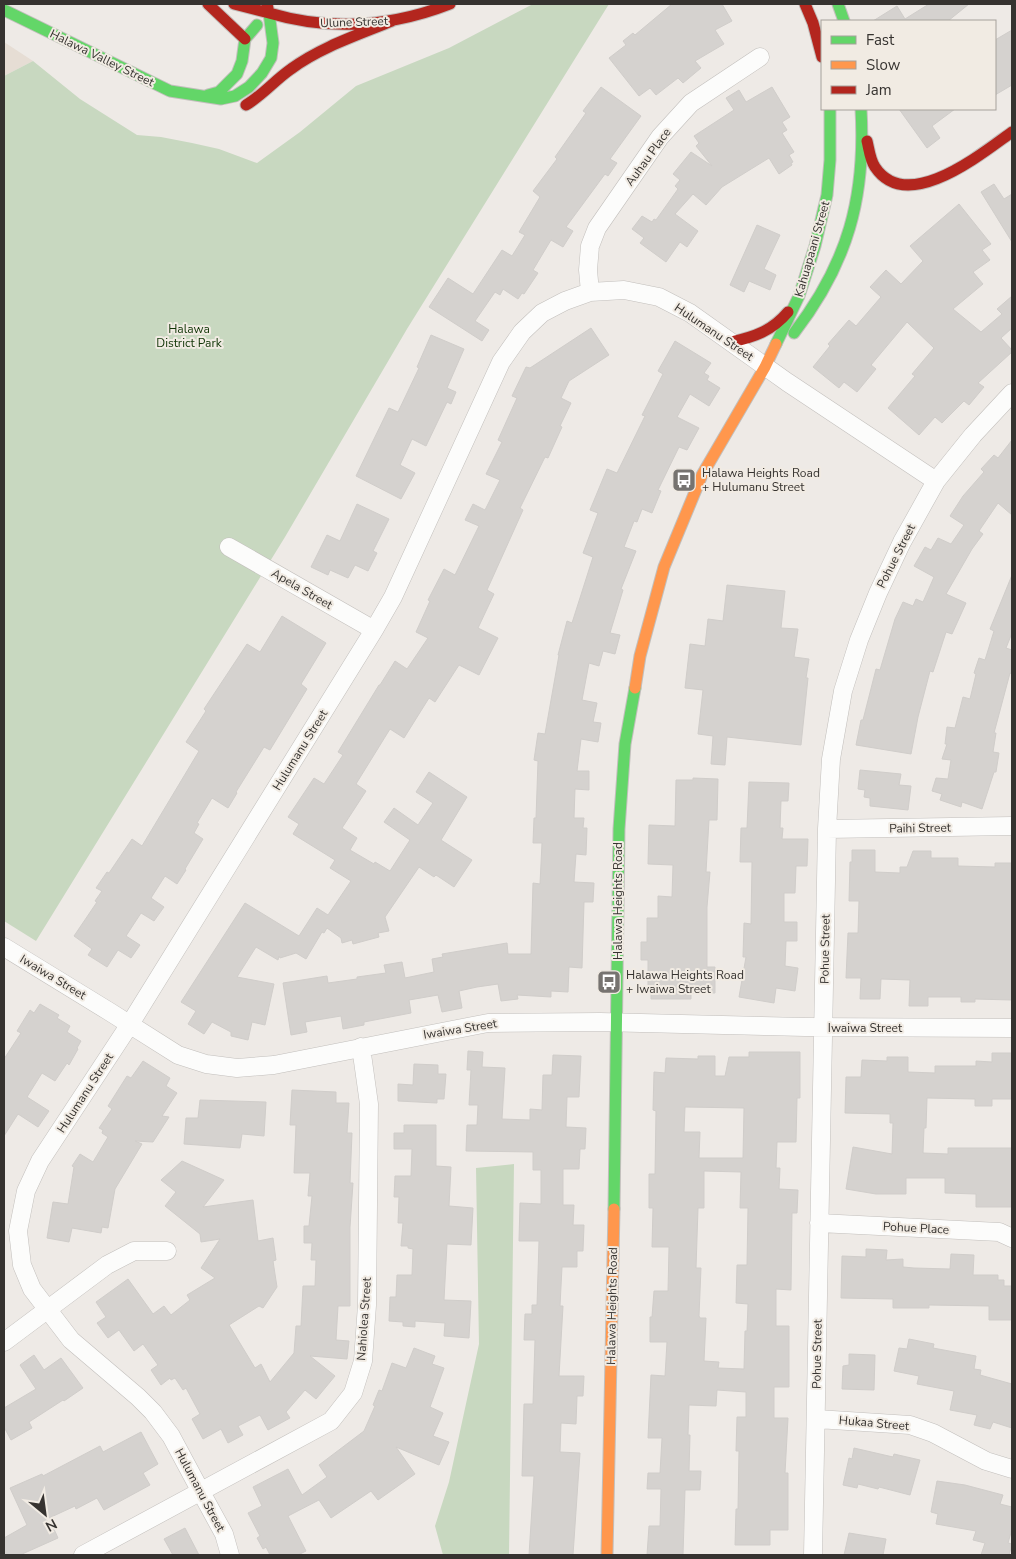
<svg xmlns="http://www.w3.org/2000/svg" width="1016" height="1559" viewBox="0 0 1016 1559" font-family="'Nunito Sans',sans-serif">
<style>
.built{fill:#e6ddd4}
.green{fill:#c8d8c0}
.building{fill:#d5d2cf;stroke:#d0cdca;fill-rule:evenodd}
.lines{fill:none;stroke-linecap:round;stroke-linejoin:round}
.street-casing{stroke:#c2bfbc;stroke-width:19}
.fast-casing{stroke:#c2bfbc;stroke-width:13}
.slow-casing{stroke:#c2bfbc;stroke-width:13}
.jam-casing{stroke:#c2bfbc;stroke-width:13}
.street{stroke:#fcfcfb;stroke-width:18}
.fast{stroke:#63d668;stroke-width:11}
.slow{stroke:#ff974d;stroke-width:11}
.jam{stroke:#b3261e;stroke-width:11}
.labels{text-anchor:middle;stroke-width:4;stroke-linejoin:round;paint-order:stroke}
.street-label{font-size:12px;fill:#363330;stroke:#f1ebe3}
.park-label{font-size:12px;fill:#103506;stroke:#f1ebe3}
.poi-label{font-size:12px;fill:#363330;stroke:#f1ebe3;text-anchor:start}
</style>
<rect width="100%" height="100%" fill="#eeeae6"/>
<path class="built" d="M4,42L33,61L4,76Z"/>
<path class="green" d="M533,4H609L407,329L285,537L36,941L4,921V76L33,61L80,99L137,135L161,137L192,143L219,149L257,163L300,132L356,86L449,48Z
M514,1164L509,1555H443L435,1526L449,1482L479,1344L476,1168Z"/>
<path class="building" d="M672,4H722L732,21L715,30L724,44L695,61L701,68L683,83L678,78L656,95L650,88L639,96L609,58L626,45L623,41L633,33L635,35Z
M929,4H969L948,21H873L897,6L905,19Z
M1012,30V85L995,95V40Z
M601,87L641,116L610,159L617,163L608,176L605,174L566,227L573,231L563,247L551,240L533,270L538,273L524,294L522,293L518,299L503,289L500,295L495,292L475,321L489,330L482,341L429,307L448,278L473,294L502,250L512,256L525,235L519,232L540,197L533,191L557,159L555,157L586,113L583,111Z
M772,87L790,117L782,122L787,130L782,133L794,152L789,155L793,162L791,163L792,165L779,174L769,158L722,187L706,205L693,194L675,214L698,231L687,247L680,242L666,262L640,243L644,238L632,229L642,216L652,222L654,219L656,220L678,189L675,186L680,180L673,174L691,152L712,166L696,146L699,143L694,136L734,110L726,98L739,90L746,102Z
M899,109H955L932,126L940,138L927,148Z
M994,184L1004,199L1012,194V242L981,192Z
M959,204L991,244L982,250L990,260L973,272L983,284L953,309L981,332L1002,314L997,309L1012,296V328L1001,338L1012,350V352L978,383L984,387L969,405L964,401L942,423L935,417L919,435L888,408L915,376L912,374L934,348L907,322L871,365L876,369L857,392L844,382L839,388L813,367L830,346L828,344L849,320L856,326L881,297L870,287L886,270L901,284L923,261L910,246Z
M757,225L780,235L764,269L776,275L770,290L749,281L744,292L730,285Z
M591,328L609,355L569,381L561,398L571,403L560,426L562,427L548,458L545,457L520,508L523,510L487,590L494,594L478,628L498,638L479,675L459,665L435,702L429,698L404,738L390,729L356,784L366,791L342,828L357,838L350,850L374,864L375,862L390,871L410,840L384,822L394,808L418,825L433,803L416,792L429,772L467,797L441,840L472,860L454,887L436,875L434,877L419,867L385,917L389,931L378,933L379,937L353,944L352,940L342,943L341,938L327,928L324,933L322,932L306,959L296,953L280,958L279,956L278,960L256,947L237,977L274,984L265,1025L252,1022L248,1040L231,1036V1032L212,1022L204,1034L188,1024L196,1011L181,1002L245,903L299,936L317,908L328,915L351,881L330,868L335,860L293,834L299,824L288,817L314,778L324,784L343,755L338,752L379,685H380L395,661L407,669L428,638L416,632L430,601L428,600L444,569L455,575L479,526L465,520L473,504L485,510L500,480L486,474L502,442L498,440L517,398L512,396L526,367L530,368Z
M431,335L464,349L447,388L456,392L451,404L447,402L426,446L412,439L400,465L415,473L401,499L356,476L389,408L398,412L419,368L417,367Z
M675,341L711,363L704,373L709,376L707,380L720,388L709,406L690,394L677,417L699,428L687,450L679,447L658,490L661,491L652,513L642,509L637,522L634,521L624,547L636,551L621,589L623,590L610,633L620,635L615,654L603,651L599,666L589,663L582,700L597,703L593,722L601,723L598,742L581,739L577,771H589V790L575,789L574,818H584L583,828H587L586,855L576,854L574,882L594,883L593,902H584L582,968L569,967L568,992L551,991V997L517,995L518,999L501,1001L498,984L477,987L459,991L462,1008L442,1012L438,995L409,1000L411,1013L364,1022V1025L343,1029L341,1016L305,1022L307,1032L291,1035L283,983L327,976L328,983L357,979V977L386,973L384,965L402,962L405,978L434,972L432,959L443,957L442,954L507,943L508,954H531L533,883L540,884L542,843H533L534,818H536L538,761L534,760L538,733L545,734L559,655H558L567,621L572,623L593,557L583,553L598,513L590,510L607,469L617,473L645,416L642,415L663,374L658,371Z
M1012,440V515L998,503L979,531L983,534L972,549L946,594L966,603L952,634L946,632L933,672L930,671L918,717L911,754L856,745L861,720H863L876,669L880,670L895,619L903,602L913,606L916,599L923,602L934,577L914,566L925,547L931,550L938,538L951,544L964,525L950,516L963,496L984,472L981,469L994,455L998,458Z
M357,504L389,519L373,551L377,553L368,571L355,565L348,578L330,570L328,575L311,567L327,535L340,541Z
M1012,575V633L1006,648L1012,650V674L1010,673L994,733H996L993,752L999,753L996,772H994L982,809L962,802L961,807L940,800L942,794L932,791L936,778L948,779L951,760L942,759L947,744H945L947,727L955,728L963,697L970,699L976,674L974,673L979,658L985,660L994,631L990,629Z
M727,585L785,591L781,628L798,629L794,657L809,659L806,678H808L801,745L727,737L725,765L711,764L713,736L698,734L703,690L685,688L690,644L705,646L708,619L723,621Z
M282,616L326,643L301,684L307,689L270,750L264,747L236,792L237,793L228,808L212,798L197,823L199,824L194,833L203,839L185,869L186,870L177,884L165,876L151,898L164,907L154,921L141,913L126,936L140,945L131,958L118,950L107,967L88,955L92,949L74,936L97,902L95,901L102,891L96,888L107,872L109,873L132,839L142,846L199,751L186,742L206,711L204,709L247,644L260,652Z
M860,770L901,774L899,785L911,786L908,810L870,806V798L864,797L865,790L858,789Z
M693,778L718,779L717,820H709L706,872H710L707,907V967H715V993H691V999H651V990H648V960H641V942H647V918H658V896L672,897L673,865L648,864L649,825L675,826L676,780H693Z
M749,782L789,783L788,801H781L780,828H783L782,839H808L807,866H796L795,893H784V922H797V941H786L785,966L798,968L795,991L776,988L774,1003L739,997L746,957H743L744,923L751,924L752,862H740L741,828H747Z
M852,850H875V872L900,873V867H907L913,851H931V858H958V866L995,867V863H1012V1000L975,999V1002H961V997H928V1006H909L910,980L881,979L880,999H860L861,978H846L848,933H858L859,901H849L850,862H852Z
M40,1004L59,1015L57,1018L70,1026L67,1032L81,1041L77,1048L78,1049L69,1065L67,1063L55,1081L42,1073L27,1097L49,1111L38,1127L18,1114L4,1136V1059L21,1033L17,1031L30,1010L34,1013Z
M468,1051L483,1052L482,1067L505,1068L502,1119L530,1120V1109L542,1110L543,1075H552L553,1055L581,1056L579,1097H567L566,1127L586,1128L585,1149H580L579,1169H563V1205H574L573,1225H584L583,1251H577V1267H562L560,1306H563L559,1376H584L583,1396H577L576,1424L561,1423L560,1452L580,1453L573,1555H529L534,1476H522L524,1404H533L535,1340H524L525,1314H532V1305H537L539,1241H519L520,1203L541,1204V1170H533V1152L466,1151L467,1125H477L478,1105H469L471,1070H467Z
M749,1052H800V1098H797L796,1142H777L776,1168H780L779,1189L798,1190L797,1213H792L791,1290L776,1289V1326H789V1387H774V1418H788L785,1473H788V1530H770V1545H735L736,1509H738L739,1451H736L737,1417H746V1392L717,1390L716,1406L689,1405L688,1435H690L689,1471H701L700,1490H685L683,1555H647L649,1526H660L661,1489H647L648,1473H660L662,1438H648L651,1375L665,1376L667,1342H650V1317H652L654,1291H668L669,1247H652L653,1208H649V1174H655L656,1111L653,1110L654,1072L665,1073L666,1058L698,1059V1056H715V1076H725L729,1057H749ZM685,1107L744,1108L743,1158H699L700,1132H684ZM704,1171L741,1172L740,1208H748L747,1265H737L736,1303L748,1304L747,1331H745L744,1369L718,1368L719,1362L704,1361L706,1318H700L699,1316L701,1268H696L698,1208H704Z
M992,1053H1012V1099H992V1106H975V1099L927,1098L926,1128H924L923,1153L948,1154V1148H1012V1207H976V1194L945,1193V1178H906V1194H876L846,1189L853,1147L892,1154L893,1123H890V1114L845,1113L846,1077H861L862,1060L887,1061V1057H908V1072L935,1073V1066H976V1061L992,1062Z
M143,1061L170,1078L166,1086L177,1093L162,1116L169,1117L153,1142L135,1141L142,1144L115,1189L108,1228L102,1227L101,1233L72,1228L69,1242L47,1238L53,1202L68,1204L74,1167L72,1166L80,1154L93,1162L108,1137L102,1133L103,1130L99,1128L112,1109L108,1106L127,1076L131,1078Z
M414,1064L438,1065V1074H446L444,1099H437V1103L398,1101V1084L413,1085Z
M292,1090L336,1092V1103H349L347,1133H352L350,1183H353L350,1227V1306H338L336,1340L349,1341L347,1359L310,1356L335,1376L316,1399L305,1390L286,1412L290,1418L268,1430L260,1415L238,1426L243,1435L228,1443L221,1429L203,1439L192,1419L200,1414L186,1388L183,1390L175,1378L171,1380L170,1378L161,1385L151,1370L158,1365L143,1344L134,1351L119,1330L108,1338L97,1323L106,1317L96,1302L128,1279L153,1314L164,1306L171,1315L190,1300L187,1295L215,1278L201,1268L220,1239L201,1242L200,1234L165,1206L176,1192L161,1180L182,1161L224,1180L203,1207L253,1200L258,1241L273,1238L276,1260L273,1261L277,1287L263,1308L259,1306L229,1325L255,1368L261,1364L270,1382L294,1353L296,1326H301L303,1286H315L316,1260H311L312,1243H304V1226H309L312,1196H308L310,1173H294L296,1125H290Z
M200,1100L266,1102L264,1136L242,1134L240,1148L184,1144L186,1118H198Z
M404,1125H436V1166L451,1167L449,1206L473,1208L471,1245L447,1244L444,1300L471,1301L469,1338L444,1336L445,1323L415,1321V1327L403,1326V1322L389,1321L390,1297H396L397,1275H412L413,1249L408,1248V1246H401L403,1223H398L399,1197H394L395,1176H411L412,1149H394V1133H404Z
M866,1249L887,1250L886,1260L903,1259V1267L914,1268L950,1269L951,1254L974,1255L973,1275H998V1280H1004V1286H1012V1320H989V1306L929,1305V1308H893V1299L841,1298L842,1256L866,1257Z
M909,1339L934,1344L933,1348L976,1356L974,1369L981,1370L980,1375L1012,1384V1428L993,1422L990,1429L974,1425L977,1415L950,1410L954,1391L917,1384L919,1376L894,1371L899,1348L907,1349Z
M414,1348L435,1356L432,1364L444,1368L430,1407L443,1413L433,1436L449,1442L439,1465L396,1447L415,1474L378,1500L371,1491L331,1518L319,1500L288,1516L306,1551L298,1555H270L266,1547L263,1549L257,1538L260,1536L248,1513L262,1506L253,1487L288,1469L302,1495L327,1477L319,1465L364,1431L375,1406L373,1405L379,1390L382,1391L392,1363L406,1368Z
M849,1354L875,1355L874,1390L842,1389L843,1366L849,1365Z
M34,1355L44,1370L61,1358L83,1388L64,1401L63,1400L29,1422L32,1428L11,1440L4,1427V1408L36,1389L20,1365Z
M141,1432L158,1464L143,1473L150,1485L104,1510L97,1498L76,1509L75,1506L49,1518L58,1538L20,1555H4V1538L27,1525L10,1488L42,1474L43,1476L100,1446L103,1452Z
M854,1448L893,1457L894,1454L920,1460L910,1495L879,1487L878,1489L858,1484L857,1488L843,1485L849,1458L852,1459Z
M937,1481L965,1485L1003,1495L1000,1504L1012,1507V1529L1008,1543L1012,1544L1009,1555H981L985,1543L973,1540L976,1531L936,1524L938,1514L931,1512Z
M185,1528L199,1555H173L164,1539Z
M849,1533L886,1539L883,1555H844Z"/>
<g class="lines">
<g class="street-casing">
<path id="street" d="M590,292L588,270L590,246L597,228L660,137L691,103L760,57
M229,547L374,630
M827,829L1012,826
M4,947L110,1012L178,1055L206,1064L237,1068L274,1065L488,1023L600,1022L805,1027L1012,1028
M819,1223L999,1232L1012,1238
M4,1342L107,1265L134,1251H167
M817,1419L910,1425L933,1433L986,1461L1012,1469
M83,1555L331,1421L353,1393L363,1361L367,1305L369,1104L361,1047
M230,1555L224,1534L201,1492L171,1436L153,1412L138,1397L71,1340L32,1289L22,1265L18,1231L26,1191L40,1161L130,1024L374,630L393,597L501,362L522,332L542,313L565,301L590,292L624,290L659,297L690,313L787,382L936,481
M813,1555L827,829L831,759L843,691L859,640L878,593L902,542L936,481L973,435L1012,393"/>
</g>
<g class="fast-casing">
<path id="fast" d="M838,4L844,21
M4,10L170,91L221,99L235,96L249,87L262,73L271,58L273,43L269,13
M208,95L219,92L237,74L242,61L245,39L257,25
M794,333C848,263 866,197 861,109
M776,344L799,296L815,246L827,195L830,160V109
M614,1209L619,829L625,744L635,688"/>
</g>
<g class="slow-casing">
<path id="slow" d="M635,688L640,656L664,567L702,475L765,367L776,344
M607,1555L614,1209"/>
</g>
<g class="jam-casing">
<path id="jam" d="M208,4L245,39
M234,4L269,13L267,4
M805,4L813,23L822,57
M269,13C330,31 391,27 450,4
M246,105C263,95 275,80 291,69C321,47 358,35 392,21
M867,141C869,149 870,160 875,167C907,215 981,154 1012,132
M731,342C754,337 772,331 788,312"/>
</g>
<use href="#street" class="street"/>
<use href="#fast" class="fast"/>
<use href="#slow" class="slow"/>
<use href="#jam" class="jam"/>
</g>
<defs>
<g id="bus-square" transform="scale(1.25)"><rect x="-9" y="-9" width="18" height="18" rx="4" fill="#767370" stroke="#f1ebe3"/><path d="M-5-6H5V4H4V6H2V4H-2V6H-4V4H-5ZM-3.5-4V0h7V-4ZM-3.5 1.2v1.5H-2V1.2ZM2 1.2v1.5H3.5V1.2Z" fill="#fff"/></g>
</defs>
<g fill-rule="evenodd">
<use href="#bus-square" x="684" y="480"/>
<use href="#bus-square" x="609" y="982"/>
</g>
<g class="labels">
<g class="street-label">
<text transform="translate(354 22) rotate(-2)" y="4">Ulune Street</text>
<text transform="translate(102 58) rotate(26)" y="4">Halawa Valley Street</text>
<text transform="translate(648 157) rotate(-54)" y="4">Auhau Place</text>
<text transform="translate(812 249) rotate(-74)" y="4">Kahuapaani Street</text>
<text transform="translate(714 332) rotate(34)" y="4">Hulumanu Street</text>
<text transform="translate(896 556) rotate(-63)" y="4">Pohue Street</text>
<text transform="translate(302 589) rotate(30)" y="4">Apela Street</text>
<text transform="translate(300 750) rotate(-58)" y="4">Hulumanu Street</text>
<text transform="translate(920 828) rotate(-1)" y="4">Paihi Street</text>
<text transform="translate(618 901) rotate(-90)" y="4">Halawa Heights Road</text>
<text transform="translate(825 949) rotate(-89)" y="4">Pohue Street</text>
<text transform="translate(53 977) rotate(31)" y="4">Iwaiwa Street</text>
<text x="865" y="1032">Iwaiwa Street</text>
<text transform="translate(460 1029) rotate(-9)" y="4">Iwaiwa Street</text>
<text transform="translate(85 1093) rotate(-57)" y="4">Hulumanu Street</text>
<text transform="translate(916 1228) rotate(3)" y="4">Pohue Place</text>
<text transform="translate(612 1306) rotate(-89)" y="4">Halawa Heights Road</text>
<text transform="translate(364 1319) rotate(-86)" y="4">Nahiolea Street</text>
<text transform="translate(817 1354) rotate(-89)" y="4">Pohue Street</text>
<text transform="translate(874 1423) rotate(5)" y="4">Hukaa Street</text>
<text transform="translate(200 1490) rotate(62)" y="4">Hulumanu Street</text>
</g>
<g class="park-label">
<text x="189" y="333">Halawa<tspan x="189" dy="14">District Park</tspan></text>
</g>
<g class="poi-label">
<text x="702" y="477">Halawa Heights Road<tspan x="702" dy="14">+ Hulumanu Street</tspan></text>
<text x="626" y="979">Halawa Heights Road<tspan x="626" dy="14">+ Iwaiwa Street</tspan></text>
</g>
</g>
<rect width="1016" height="1559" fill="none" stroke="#363330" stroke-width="10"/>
<rect x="821" y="20" width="175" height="90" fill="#f1ebe3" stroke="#a6a19b"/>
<rect x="831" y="36" width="25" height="8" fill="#63d668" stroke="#a6a19b"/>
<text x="866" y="45" font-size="15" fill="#363330">Fast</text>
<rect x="831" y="61" width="25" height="8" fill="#ff974d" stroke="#a6a19b"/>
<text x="866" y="70" font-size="15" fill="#363330">Slow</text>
<rect x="831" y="86" width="25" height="8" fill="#b3261e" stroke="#a6a19b"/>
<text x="866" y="95" font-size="15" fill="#363330">Jam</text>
<g transform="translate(45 1514) rotate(151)" stroke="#f1ebe3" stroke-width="4" paint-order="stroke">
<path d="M0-4L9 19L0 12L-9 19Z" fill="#363330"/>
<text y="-8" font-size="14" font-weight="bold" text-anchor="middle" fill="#363330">N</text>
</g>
</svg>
